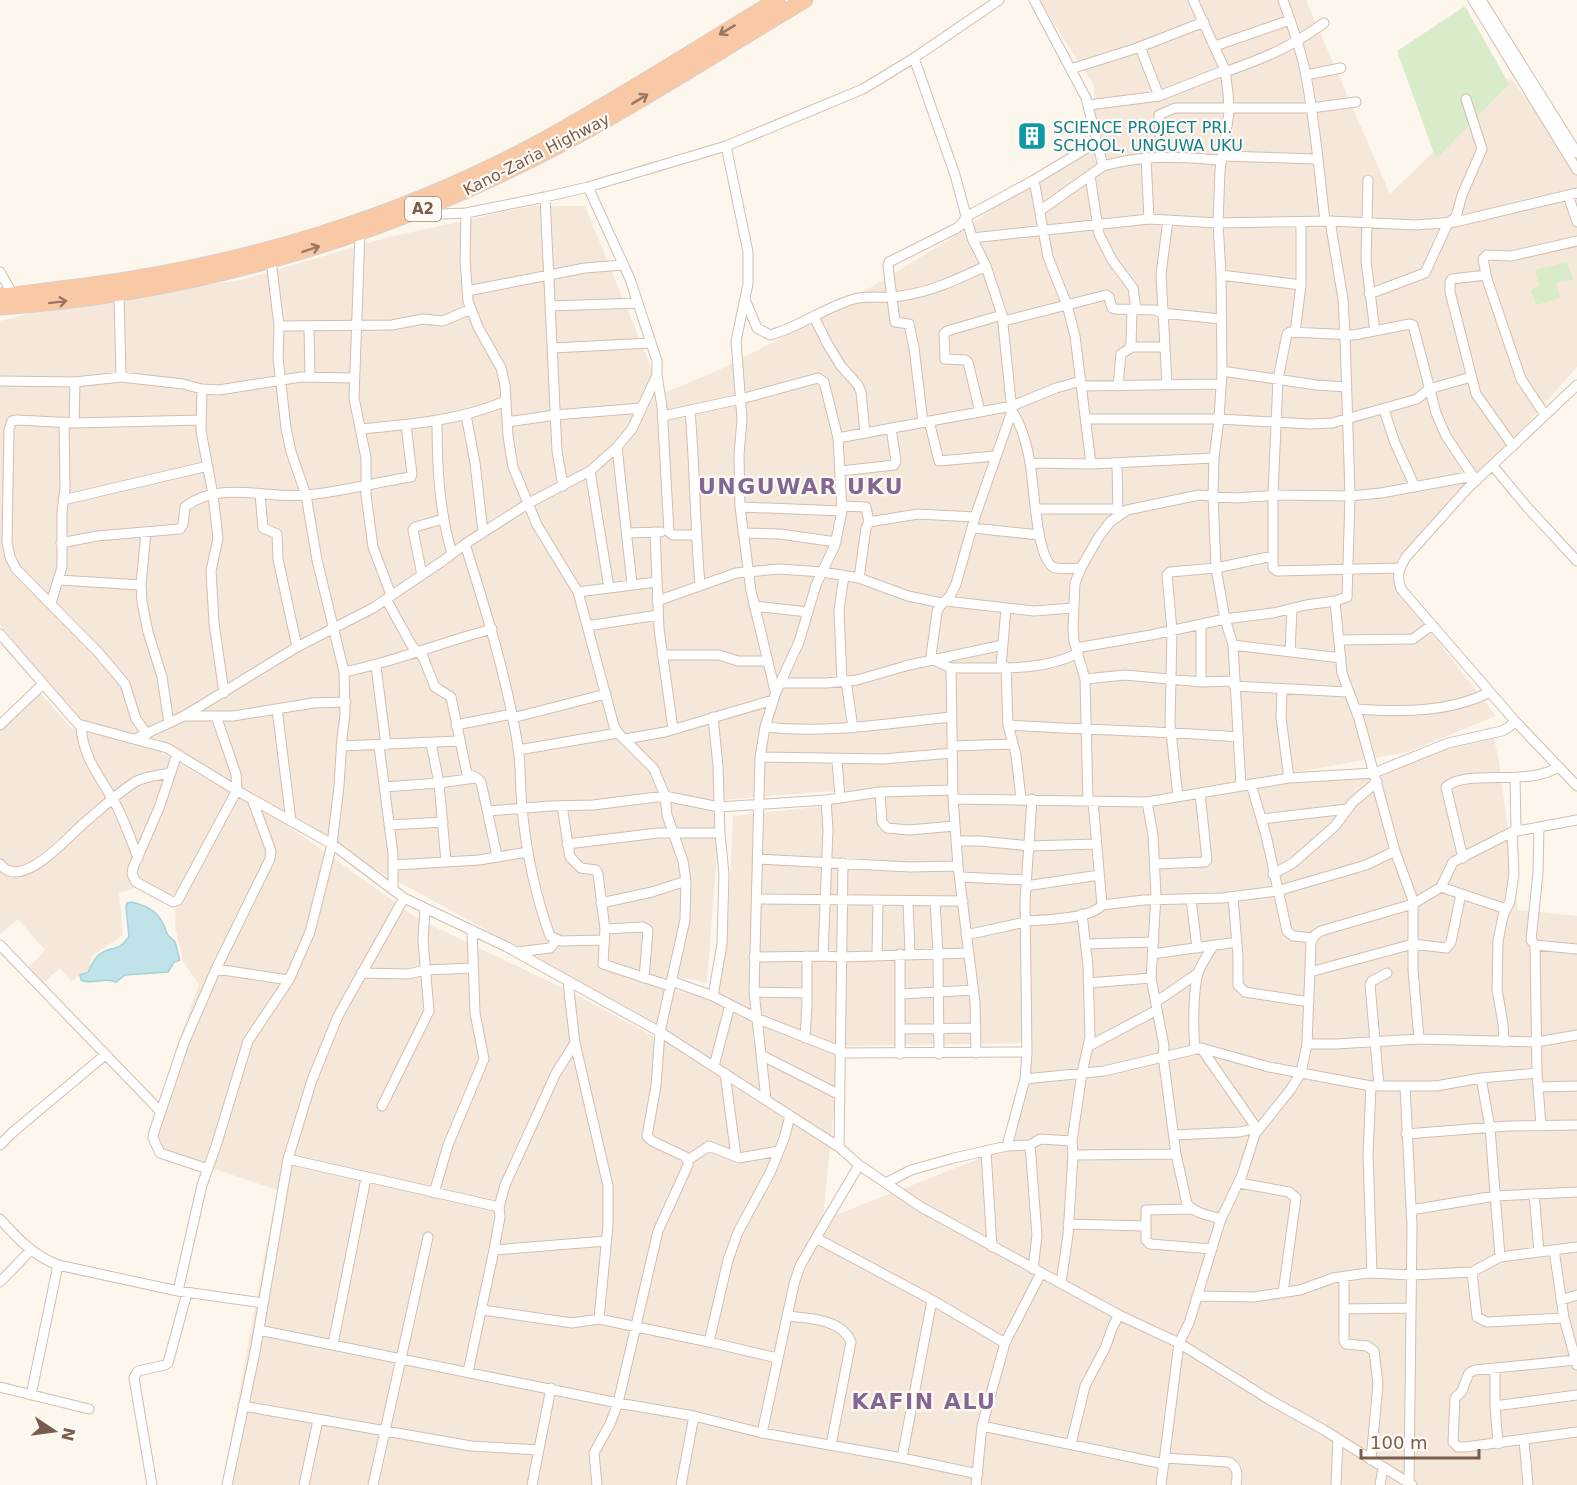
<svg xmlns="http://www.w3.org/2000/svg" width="1577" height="1485" viewBox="0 0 1577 1485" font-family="'DejaVu Sans',sans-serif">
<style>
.residential{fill:#f5e8da;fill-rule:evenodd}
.green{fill:#d8ecc9}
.water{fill:#bfe3e8;stroke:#a5d3da;stroke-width:1.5}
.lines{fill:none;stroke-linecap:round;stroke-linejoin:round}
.minor-casing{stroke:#d1beb0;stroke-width:11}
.trunk-casing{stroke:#dad1cd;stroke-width:17}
.minor{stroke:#fff;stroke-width:9}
.trunk{stroke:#f9c8a4;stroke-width:15}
.oneway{stroke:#9a7763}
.labels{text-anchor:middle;stroke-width:4.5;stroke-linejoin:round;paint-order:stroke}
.shield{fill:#fffaf3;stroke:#a28b7f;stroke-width:1.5}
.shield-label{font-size:15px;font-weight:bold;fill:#7a5c4d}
.culture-label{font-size:16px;fill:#0d838f;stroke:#fffaf3;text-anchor:start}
.street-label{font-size:16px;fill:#7a5c4d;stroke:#fffaf3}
.district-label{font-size:22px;font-weight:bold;letter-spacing:1.5px;fill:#846695;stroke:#fffaf3}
</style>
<rect width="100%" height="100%" fill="#fdf6ec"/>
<path class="residential" d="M1039,0H1306L1390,194L1510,77L1577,166V367L1469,489L1395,577L1424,623L1496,716L1408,752L1148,799L956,793L949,786L820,792L721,800L707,983L669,975L658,1024L346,853L161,740L80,720L0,625V321L82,300L242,280L385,238L531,206H585L662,394L721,369L827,314L952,238L1064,158L1095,139L1094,86Z
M35,687L71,728L159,751L231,794L273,815L420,920L567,990L662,1041L674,990L717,1001L728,922L733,816L816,807L897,795L947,793L954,802L1089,805L1309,779L1408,762L1491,726L1499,761L1518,910L1577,916V1485H222L277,1190L153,1148L176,1048L199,985L183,961L175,927L177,894L168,897L133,879V889L119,893L123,935L92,956L89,969L71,981L60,968L44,982L29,967L45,950L18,919L0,934V721ZM1031,1043L1014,1145L823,1220L840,1046Z"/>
<path class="green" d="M1465,6L1509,84L1436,159L1397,51Z
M1567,262L1573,280L1556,283L1560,298L1536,305L1531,290L1539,286L1535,270Z"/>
<path class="water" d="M132,902C151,907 160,913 166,931C167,936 172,938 175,942C177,947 178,955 180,960L174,962L168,972L125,975L116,982C104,976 93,986 81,980L80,975L88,972C91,965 96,955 103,952C116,946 118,951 129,937L126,907L127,903Z"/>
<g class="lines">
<g class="minor-casing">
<path id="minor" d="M1034,0L1086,98L1103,166
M1193,0L1225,70L1228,93L1229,113L1220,170L1218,223L1221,275L1222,371L1219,419L1214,458L1213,496L1216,568L1225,619L1233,645L1241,786
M1283,0C1291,23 1300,46 1305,71C1315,120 1319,171 1325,221
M1473,0L1577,170
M1481,0L1577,153
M1215,46L1290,20
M1140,47L1159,96
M914,58L955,175L972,238L986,266L1002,315L1012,411L975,517L956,584L950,596L940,606L937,612L931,656L934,660L951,668L953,799L958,866L975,1003L976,1053
M1071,69L1137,48L1204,22
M1225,72C1265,58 1289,48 1324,23
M1306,75L1341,68
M1089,105L1159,96L1225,70
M726,146L748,252V284L736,341L742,419L739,455L740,507L751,591L775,691
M1161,156L1159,115L1175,108H1311L1356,102
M1222,156L1317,159
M1146,157L1149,219
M1090,176L1099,234L1112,260L1133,288L1136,309
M1034,180L1048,257L1067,305L1075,336L1091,464
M1368,180L1366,261L1375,331
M1568,195L1577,222
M545,197L557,451L563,486
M423,209L441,214L466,213L545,197L588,187L726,146L863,89L914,58L999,0
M1041,210L1103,166C1145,154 1178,157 1220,160
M466,213L465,259L468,301L478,327L501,368L505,385L508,436L513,467L537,525L578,592L614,726L618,733L654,769L665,796L667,815L683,861L686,881L685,920L660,1032L656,1086L647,1136L652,1141L684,1156L688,1160
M360,232L354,398L366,458V495L373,547L391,595
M972,238L1149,219L1218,223L1330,221L1416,225L1455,222L1577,193
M0,272L13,295
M1221,275L1301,285
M1486,275L1452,279L1450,282V292L1476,394L1513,446
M467,291L585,268L623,265
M119,294L121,377
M1369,294L1425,273L1448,223L1456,217L1462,195L1482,149L1466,99
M746,302L757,328L770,335C800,327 825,307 854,299C869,295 885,299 900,296C931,292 958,279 986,266
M551,306L638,303
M814,317L828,345L841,366L858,385L861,392L865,433
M1004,321L1106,295L1109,297L1112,308L1115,309L1155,310L1162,313L1221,319
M279,326L392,325L423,319L443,321L471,309
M309,327L310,376
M1295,333L1301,285V222
M1130,347H1164
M552,348L651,343
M1222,371L1316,385L1347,387
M657,375L662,407L669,532L673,535H696
M0,381L75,382L121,377L183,384L202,389L219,390L301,377L354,378
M1167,385L1161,274L1168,220
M1577,385L1467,489L1406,557C1399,569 1396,575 1401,589L1515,721L1577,786
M1081,386L1221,384
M1118,386L1121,354L1129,349L1131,344L1132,309
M202,389L201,431L213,495L218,538L211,571L214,623L224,693
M690,410C695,469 695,527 700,585
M1384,410L1395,443L1415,487
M1012,411C1022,426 1027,445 1030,463C1034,483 1036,557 1053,567C1060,570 1073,568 1081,568
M980,412L968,362L965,360L945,359L944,334L947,331L1002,315
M466,415L475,463L483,532
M1545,415L1521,379L1487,279L1483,259L1487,255L1511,256L1577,241
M663,416L741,399L818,378L824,382L838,438L842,511L835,545L816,585L799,642L776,692L765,727L760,757
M1086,419H1219L1310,424L1332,423L1417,399L1429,389L1471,377
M437,420C437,466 439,510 452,554
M929,421L939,461L995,456
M507,422L555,415L642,408
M923,422L914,348L909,324L895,322L888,266L889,262L955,229L961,225L966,217L1034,180L1097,142
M74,423L75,382
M361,429C413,424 457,421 506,401
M838,438L1012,406L1056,388L1081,381
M617,447L632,584
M1030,463L1091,464L1214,458
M1117,463L1118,514
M1493,466L1527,507L1577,561
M590,471L609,588
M841,471L894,465L896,461L891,428
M260,494L263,528L277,534L278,559L297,647
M63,500L208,466
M842,506L866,507L869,522
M740,507L842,511
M1036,509H1118
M972,528L1039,535
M146,532L141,585L142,602L148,632L162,677L169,723
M655,532L659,629L673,729
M627,533L661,532
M743,533L780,534L836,542
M61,543L97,536L180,529L183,524L185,507C218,480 268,499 306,495C340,492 377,482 411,477L412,474L406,425
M465,544C486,611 507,678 518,747C521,767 520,787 522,807C526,852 535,894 550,936L561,941L604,940
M1399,568L1277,571L1273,568V495L1278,379L1287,334L1290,332L1354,335L1410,324L1413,325L1436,413L1446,436L1476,481
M422,575L413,530L415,527L443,519
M859,578L866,528L869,522L918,514L975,517
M59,580L141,585
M578,592L656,582
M386,599L412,646L423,657L435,687L451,697L467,774L477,778L481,782L497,856
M657,601L736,573L779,569L823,572L859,578L908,596L942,603
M946,601L1034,611L1073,608
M1335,601L1342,673L1359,719L1395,851L1414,903
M51,603L62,567V512L65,489L64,422
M754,606L808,612
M587,626L658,615
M0,634L78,724L167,748L234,789L332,844L404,898L507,947L660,1032L839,1147L859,1165L921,1207L1119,1315L1179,1343L1270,1400L1324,1430L1412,1485
M1340,640L1413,639L1432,625
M1233,645L1341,658
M1076,648L1151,635L1225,619L1273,613L1306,605L1335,601L1347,597L1350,496L1345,335L1343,299L1330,221
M1290,652L1292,608
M662,655H719L738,661H768
M376,666L386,745
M1001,667L1006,608
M1006,667L1008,725L1016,755L1021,799
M951,668C993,667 1040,673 1078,653
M344,672C395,662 442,642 492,629
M1085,679L1125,675L1201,682L1234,681
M842,681L839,610L844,576
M846,681L853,728
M1201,682V624
M779,683H827L857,680L909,665L1003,645
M1234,686L1348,692
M1282,689L1281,718L1289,778
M277,709L291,821
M1356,709C1400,712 1449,713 1490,692
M184,716H233L313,703L346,702
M512,718L606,694
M0,725L43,684
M81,725C82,757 101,778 116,805C125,822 131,840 138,858
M456,725L512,714
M1008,725C1084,730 1161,731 1237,737
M765,727C829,734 889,723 952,717
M147,734L136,719L125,684L98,652L16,569L10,557L7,542L9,429L12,421L17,420L74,423L201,420
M137,738L184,716L297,647L373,608L444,560L465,544L529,503L590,471L617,447L632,429L657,375V361L630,279L588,187
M625,739L665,732L773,700
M431,743L439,783L446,862
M341,746L459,741
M379,746L393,854V890
M952,746L1013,744
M518,750L618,733
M177,754L159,808L133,868L132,874L136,882L173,902L178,900L237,790L236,774L216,716
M837,760L840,797
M1515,777L1516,831
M1251,784L1266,835L1287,931L1293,936L1313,938
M384,787L439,783L475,778
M880,792L882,822L887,828L909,830L955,826
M1178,797L1170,723L1172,630L1167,575L1170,572L1216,568L1273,556
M953,799L1147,802L1289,778L1374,773L1448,743L1502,731L1509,727L1515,721
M1088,801L1085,679L1074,641L1073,628L1075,583L1081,568L1098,538L1110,522L1127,510L1199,495L1235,498L1278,495L1350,496L1381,493L1473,476
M1147,802L1153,835L1156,896L1151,978L1164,1046L1163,1056L1176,1154L1187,1204C1196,1214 1209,1215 1221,1219
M562,806L570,857L581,868L596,870L598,874L605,929L603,964L670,986
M488,811L550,806L593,805L665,796L719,807L826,800L880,792L953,790
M1262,819L1347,809
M389,825L443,822
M1539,827L1538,873L1531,940L1535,945L1537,1073L1541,1126
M956,841H980L1030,846L1096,844
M567,844L658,833H720
M1463,858L1446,787C1467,768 1529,787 1558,767
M758,859L910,867L958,866
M0,864C21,892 68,837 84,823C100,810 116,794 135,782C145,776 160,775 171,773
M1155,864L1205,862L1207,860L1200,793
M394,865L479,860L528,852
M1273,874L1293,863L1335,826L1353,802L1377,782
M960,877L1026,880
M1026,886L1099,875
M1441,887L1506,909
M1233,897L1238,957V985L1245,992L1309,1002
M757,899L963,901
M1191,899L1197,948
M908,901L910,954
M935,901L938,953L939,1054
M601,903L652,892L686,881
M1413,904V970L1419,1039
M1102,905L1144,900L1222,898L1277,891L1366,865L1395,851
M1025,921C1042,920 1092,919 1102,905L1093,801
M605,929L643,927L648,930L644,978
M966,935L1025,922
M1086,944L1154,942
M0,945L161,1112
M1535,945L1577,949
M517,952L550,948L557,940
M1152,954L1237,942
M877,955L878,901
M823,956L828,829L826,800
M754,957L823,956L841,957L969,953
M216,969L289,980
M1310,972L1413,944L1446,948L1451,942L1461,894
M361,973L408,974L426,970L472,968
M671,981L713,996L756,1018L840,1051
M1088,983L1151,978
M754,992L807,993
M901,994L974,990
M713,996L722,944L724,874L720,833L718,766L713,717
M1156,1002L1198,973
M900,1029L976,1028
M805,1038L807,1004V956
M1504,1042L1503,1024L1497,989L1498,941L1503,916L1510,901L1514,874L1512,832
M575,1043L608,1186V1225L599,1319L709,1342L728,1260L738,1232L770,1173L784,1139L790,1116
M1307,1044H1336L1419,1039L1537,1042L1577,1035
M1089,1046L1157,1010
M1195,1048C1193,1030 1193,991 1198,973C1202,962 1208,954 1214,945
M1201,1048L1258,1130
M840,1053L1027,1052
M900,1054V954
M761,1055L838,1094
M714,1066L730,1005
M725,1073L736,1157
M1481,1078L1490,1128L1500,1257
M1025,1079L1104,1071L1201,1048L1269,1067L1371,1086H1436L1481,1078L1537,1073
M1371,1086L1368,1154L1372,1273
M1379,1086L1370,985L1372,981L1387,973
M1405,1086L1412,1226L1409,1483
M1538,1087L1577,1086
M766,1099L754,992L760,757L883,759L952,753
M382,1106L429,1011L423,941L425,908
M1406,1134L1508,1126L1577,1125
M1174,1135L1240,1132L1256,1128
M0,1145L13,1132L105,1055
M1030,1145L1037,1235L1033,1269
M1007,1146L1025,1079L1027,1052L1025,901L1032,799
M839,1147L843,863
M986,1151L992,1247
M1073,1155L1176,1154
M288,1159L499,1207L505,1185L556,1073L575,1043L568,982
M208,1169L160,1153L153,1138L154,1132L184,1043L216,969L270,859L271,851L252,799
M886,1183L911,1170L954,1158L1007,1146L1030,1145L1040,1139L1072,1141
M1239,1183L1289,1192L1296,1198L1283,1293
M434,1193L448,1145L484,1059L475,1013L472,930
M1534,1194L1539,1252
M1192,1209L1146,1210V1240L1150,1244L1212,1249
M1411,1210L1495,1196L1577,1192
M0,1219C17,1238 34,1256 58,1265L178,1291L263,1303
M1068,1224L1145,1226
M816,1238L859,1165
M494,1250L606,1241
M1554,1250L1564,1318L1577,1365
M1472,1272L1477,1317L1487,1322L1564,1318
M1344,1277V1341L1346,1344L1367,1346L1374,1351L1378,1384L1371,1460
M0,1282L31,1250
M1061,1283L1068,1235L1073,1155L1072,1141L1082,1073L1090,1037L1088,966L1082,914
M178,1291L202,1185L216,1146L248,1041L289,980L310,932L332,844L339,786L342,738L345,715L344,672L317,560L306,495L291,452L286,428L278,358L279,326L271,260
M1197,1296L1254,1297L1300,1290L1333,1278L1367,1273L1412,1275L1472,1272L1500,1257L1577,1247
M1561,1300L1577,1295
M1344,1309L1411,1308
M483,1310L572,1323L599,1319
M787,1316C808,1318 842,1319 851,1342L831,1445
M259,1330L618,1403L694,1416L762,1433L902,1458L978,1474
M709,1342L777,1358
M333,1344L366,1178
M1576,1360L1475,1370L1469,1373L1462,1391L1455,1398L1453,1442L1458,1447H1466L1577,1432
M1495,1368V1406L1498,1444
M468,1372L494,1250L500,1217L499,1207
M0,1387L89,1409
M31,1395L58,1265
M243,1406L471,1446L539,1450
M1495,1406L1577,1395
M982,1426L1164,1464
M762,1433L794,1284L800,1266L816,1238L932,1300L1005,1343
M1524,1440L1528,1485
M1071,1444L1085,1386L1105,1348L1113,1326L1119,1315
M902,1458L932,1300
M1165,1458L1228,1462C1238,1466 1238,1475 1236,1485
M152,1485L134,1378L138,1371L165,1365L168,1363L187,1293
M227,1485L255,1352L288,1159L312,1080L338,1016L404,898
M304,1485L318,1420
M373,1485L428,1237
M532,1485L551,1388
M597,1485L594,1453L610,1424L618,1403L658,1231L688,1165V1160L709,1146L739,1158L779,1151
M681,1485L694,1416
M976,1485L982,1426L1005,1343L1041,1273
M1161,1485L1179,1343L1189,1323L1221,1219L1242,1175L1255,1134L1291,1089L1301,1073L1307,1044L1311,942L1315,935L1321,931L1413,904L1441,887L1453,862L1512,832L1577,820
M1336,1485L1338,1439
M1380,1485L1383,1468"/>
</g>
<g class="trunk-casing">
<path id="trunk" d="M0,296C28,294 57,289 85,286C244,265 403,217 544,140C623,96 700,47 777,0
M0,307C200,293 394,234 571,139C651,96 727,46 805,0"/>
</g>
<use href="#minor" class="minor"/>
<use href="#trunk" class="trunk"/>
</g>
<defs><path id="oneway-shaft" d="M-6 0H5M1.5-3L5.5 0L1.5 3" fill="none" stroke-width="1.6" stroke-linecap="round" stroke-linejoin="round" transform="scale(1.5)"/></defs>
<g class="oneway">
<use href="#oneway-shaft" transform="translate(727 30) rotate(149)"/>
<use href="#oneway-shaft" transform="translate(640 99) rotate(-31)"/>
<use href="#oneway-shaft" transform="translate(311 249) rotate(-18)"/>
<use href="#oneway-shaft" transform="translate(58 302) rotate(-7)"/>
</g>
<defs>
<g id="building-square" transform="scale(1.5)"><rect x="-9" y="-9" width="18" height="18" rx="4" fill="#0f9aa8" stroke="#fffaf3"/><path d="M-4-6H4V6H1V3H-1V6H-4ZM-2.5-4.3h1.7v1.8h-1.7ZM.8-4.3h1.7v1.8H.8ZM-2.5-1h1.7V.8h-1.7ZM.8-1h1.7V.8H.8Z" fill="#fff"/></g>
</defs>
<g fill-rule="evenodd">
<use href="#building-square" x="1032" y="136"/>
</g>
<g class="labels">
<rect class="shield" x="405" y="197" width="36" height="24" rx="4.5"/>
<g class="shield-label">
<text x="423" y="214">A2</text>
</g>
<g class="culture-label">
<text x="1053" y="133">SCIENCE PROJECT PRI.<tspan x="1053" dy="18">SCHOOL, UNGUWA UKU</tspan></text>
</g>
<g class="street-label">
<text transform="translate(536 154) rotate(-27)" y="6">Kano-Zaria Highway</text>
</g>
<g class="district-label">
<text x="801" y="494">UNGUWAR UKU</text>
<text x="924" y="1409">KAFIN ALU</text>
</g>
</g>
<g transform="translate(54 1431) rotate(103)" stroke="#fffaf3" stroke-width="4.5" paint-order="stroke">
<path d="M0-4.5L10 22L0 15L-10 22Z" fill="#7a5c4d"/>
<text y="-9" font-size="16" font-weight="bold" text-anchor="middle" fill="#7a5c4d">N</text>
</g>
<path d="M1361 1449v9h118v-9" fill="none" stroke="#7a5c4d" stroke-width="3"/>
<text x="1370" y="1449" font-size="18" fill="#7a5c4d" stroke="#fffaf3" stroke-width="4.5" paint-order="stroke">100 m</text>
</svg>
